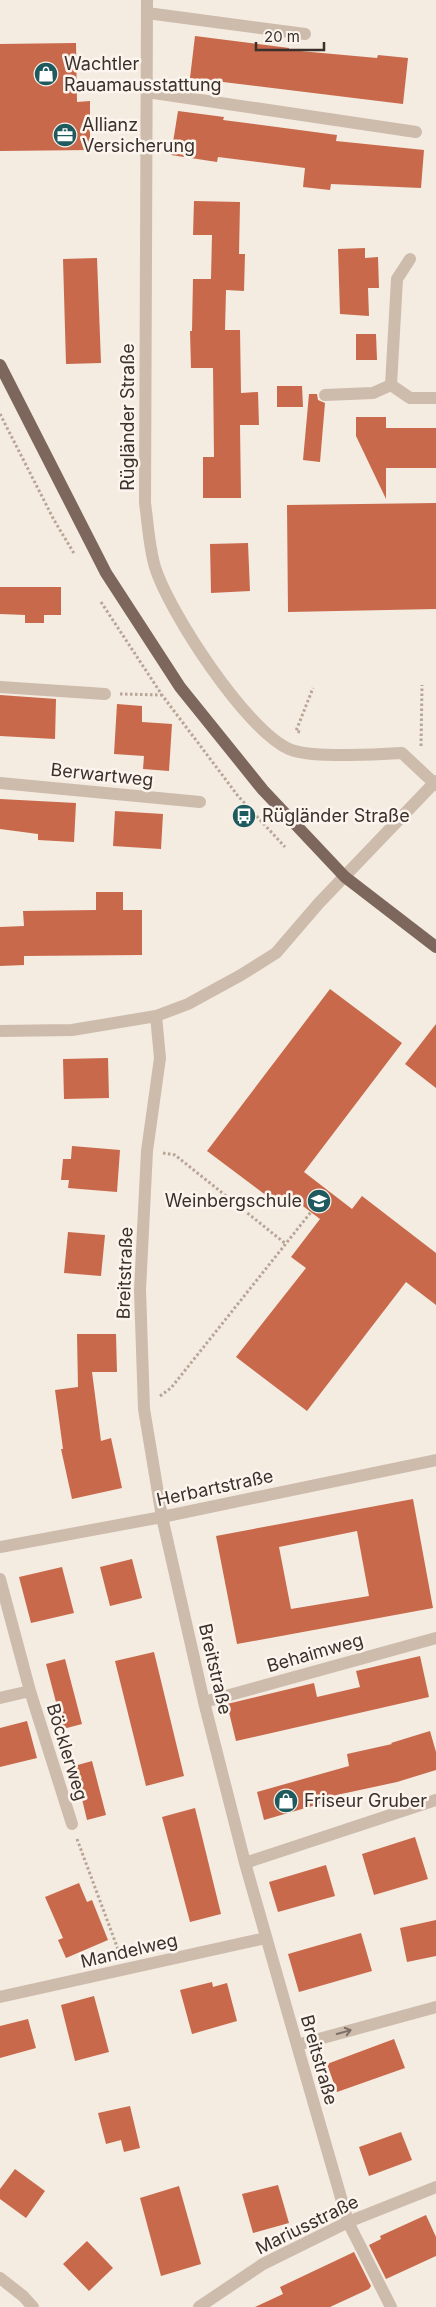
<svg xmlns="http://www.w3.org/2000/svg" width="436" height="2307" viewBox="0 0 436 2307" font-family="Inter,sans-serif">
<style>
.building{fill:#c8694b;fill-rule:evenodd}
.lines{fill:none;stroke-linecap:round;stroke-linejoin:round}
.path{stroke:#b9a596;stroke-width:3;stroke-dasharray:2.5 2.5;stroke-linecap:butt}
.minor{stroke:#cdbbac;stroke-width:12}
.major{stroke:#7d675c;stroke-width:12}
.oneway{stroke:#7d6f65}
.labels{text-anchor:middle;stroke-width:5;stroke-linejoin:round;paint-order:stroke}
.poi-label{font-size:18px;fill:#3b302b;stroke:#fbf5ee;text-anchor:start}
.street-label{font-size:18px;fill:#3b302b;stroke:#fbf5ee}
</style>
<rect width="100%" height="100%" fill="#f4ebe1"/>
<path class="building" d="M195,36L289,48V50L377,58L378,55L408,58L403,104L190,78Z
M76,43L77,102L90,101V150L0,151V44Z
M178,111L224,117L223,120L337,135L336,141L424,150L421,188L331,184L330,190L303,187L305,168L218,157L217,162L171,155Z
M194,201L240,202L239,254H245L244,291L226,290L225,330H240L241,393L258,392L259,425H240L241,498H203V457H214L213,368H191L190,331H192L193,279H211L212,235H193Z
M365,248V258L378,257L379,288H368L369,316L340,314L338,249Z
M97,258L101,363L66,364L63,259Z
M356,334H376L377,360H356Z
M277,386H302L303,407H277Z
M309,394H317L318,400L325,403L320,462L303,460Z
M356,417H386V428H436V468H386V499L356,436Z
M436,503V609L288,612L287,505Z
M248,543L250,591L211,593L210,544Z
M0,587H61V615H44V623H25V615L0,614Z
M0,695L56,699L55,739L0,736Z
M117,704L142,706V722L172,724L169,771L143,769L144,756L114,754Z
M0,799L76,803L74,842L38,840V834L0,829Z
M115,811L163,814L161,849L113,846Z
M96,892H123V910H142V955L24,956V965L0,966V927L24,926L23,911L96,910Z
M330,989L402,1043L304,1172L352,1209L362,1196L436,1253V1305L406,1282L307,1411L236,1357L306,1268L291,1257L320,1219L287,1194L279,1205L207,1151Z
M436,1024V1088L405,1064Z
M108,1058L109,1098L64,1099L63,1059Z
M72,1146L120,1150L117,1192L68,1188L69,1180H61L63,1159H71Z
M68,1232L105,1235L101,1276L64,1273Z
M77,1334H116L117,1372H92L101,1441L111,1438L122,1488L72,1499L61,1449H63L55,1390L78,1387Z
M413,1499L433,1608L237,1644L216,1536ZM357,1531L369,1596L291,1609L279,1547Z
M132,1559L142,1598L110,1606L100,1567Z
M62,1567L74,1613L31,1623L19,1577Z
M154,1652L184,1776L146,1786L115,1661Z
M420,1656L429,1697L236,1741L227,1704L314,1683L317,1697L360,1687L356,1671Z
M65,1659L82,1724L63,1729L46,1664Z
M27,1721L37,1758L0,1767V1728Z
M430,1731L436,1752V1770L397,1782L332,1796L333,1800L264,1820L257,1792L349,1766L347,1754L392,1744L391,1743Z
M92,1761L106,1815L87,1820L74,1766Z
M195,1808L221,1914L190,1922L162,1817Z
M415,1837L428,1879L374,1895L362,1854Z
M326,1865L335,1896L278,1912L269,1882Z
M79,1883L87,1902L92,1900L108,1940L66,1958L58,1940L63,1938L45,1897Z
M436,1920V1956L407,1962L400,1928Z
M361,1933L372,1971L299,1992L288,1954Z
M212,1982L213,1987L227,1983L237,2021L192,2034L180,1990Z
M94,1996L109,2052L75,2061L61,2005Z
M28,2019L36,2048L0,2058V2026Z
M394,2039L405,2068L337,2092L327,2064Z
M130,2106L140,2148L124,2152L121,2140L106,2144L98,2113Z
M401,2132L412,2160L369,2176L359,2147Z
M15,2169L45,2191L26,2218L0,2199V2189Z
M278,2185L289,2223L253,2233L242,2194Z
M179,2186L201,2264L161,2276L140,2198Z
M426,2215L436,2237V2256L386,2279L369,2245L381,2239L380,2236Z
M87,2241L113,2268L89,2291L63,2264Z
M354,2252L371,2286L369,2289L330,2307H255L283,2294L280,2287Z"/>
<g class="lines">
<path class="path" d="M0,414L54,520L75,555
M101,602L162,695L238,796L285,847
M120,694L161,695
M300,732L296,731L313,688
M421,746L422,685
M244,816L250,810
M163,1153L175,1155L286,1244
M160,1396L171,1388L311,1212
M77,1839L119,1952"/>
<path class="minor" d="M147,0L145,503C148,524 149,547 155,567C169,612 246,730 289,749C313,759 374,754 402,753L436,785
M147,13L305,34
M147,92L416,132
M410,259L397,279L391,385L410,398H436
M325,395L373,393L391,385
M0,687L105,694
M0,783L200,802
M156,1016L160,1058L147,1151L140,1290L144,1409L162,1517L204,1702L245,1863L297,2045L348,2222L391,2307
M0,1031L72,1030L156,1016L188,1004L241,975L276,953L319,903L436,781
M0,1547L162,1517L436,1460
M0,1579L30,1691L0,1698
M30,1691L72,1824
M204,1702L436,1638
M245,1863L436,1800
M0,1997L266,1938
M297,2045L436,2007
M0,2278L23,2296L33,2307
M199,2307L263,2264L348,2222L436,2187"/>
<path class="major" d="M0,365L106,573L180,687L263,790L345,877L436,947"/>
</g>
<defs><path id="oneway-shaft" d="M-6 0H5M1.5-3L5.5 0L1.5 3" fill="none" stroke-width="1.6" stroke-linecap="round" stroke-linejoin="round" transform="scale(1.25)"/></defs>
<use class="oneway" href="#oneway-shaft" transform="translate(344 2032) rotate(-15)"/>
<defs>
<g id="shop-disc" transform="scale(1.25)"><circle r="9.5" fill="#1f5a5e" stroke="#fbf5ee"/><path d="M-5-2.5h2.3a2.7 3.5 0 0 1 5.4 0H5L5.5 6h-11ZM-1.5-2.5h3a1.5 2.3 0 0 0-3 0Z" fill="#fff"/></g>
<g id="office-disc" transform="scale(1.25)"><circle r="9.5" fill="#1f5a5e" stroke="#fbf5ee"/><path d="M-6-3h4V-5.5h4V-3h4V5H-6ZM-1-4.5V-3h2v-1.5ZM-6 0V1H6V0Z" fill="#fff"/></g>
<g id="bus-disc" transform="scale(1.25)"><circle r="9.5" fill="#1f5a5e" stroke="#fbf5ee"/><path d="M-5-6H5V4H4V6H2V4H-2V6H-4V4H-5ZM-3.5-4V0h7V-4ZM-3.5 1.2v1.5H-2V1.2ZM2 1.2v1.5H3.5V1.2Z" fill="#fff"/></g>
<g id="school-disc" transform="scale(1.25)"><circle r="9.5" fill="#1f5a5e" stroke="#fbf5ee"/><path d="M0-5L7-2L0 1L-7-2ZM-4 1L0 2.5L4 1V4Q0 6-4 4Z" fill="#fff"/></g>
</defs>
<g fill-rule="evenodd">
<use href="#shop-disc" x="46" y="74"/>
<use href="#office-disc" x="65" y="135"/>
<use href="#bus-disc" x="244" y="816"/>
<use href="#school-disc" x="319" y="1201"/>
<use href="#shop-disc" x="286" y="1801"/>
</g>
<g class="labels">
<g class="poi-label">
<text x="64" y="70">Wachtler<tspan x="64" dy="21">Rauamausstattung</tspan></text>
<text x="82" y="131">Allianz<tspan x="82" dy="21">Versicherung</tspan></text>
<text x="262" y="822">Rügländer Straße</text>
<text x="302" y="1207" text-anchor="end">Weinbergschule</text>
<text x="304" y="1807">Friseur Gruber</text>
</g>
<g class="street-label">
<text transform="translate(128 417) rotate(-90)" y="6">Rügländer Straße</text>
<text transform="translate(102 775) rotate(6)" y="6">Berwartweg</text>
<text transform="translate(125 1273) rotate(-88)" y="6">Breitstraße</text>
<text transform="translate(215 1488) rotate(-12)" y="6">Herbartstraße</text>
<text transform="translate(315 1653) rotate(-16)" y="6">Behaimweg</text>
<text transform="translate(215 1669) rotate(77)" y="6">Breitstraße</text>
<text transform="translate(67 1752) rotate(73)" y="6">Böcklerweg</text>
<text transform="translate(129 1951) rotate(-13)" y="6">Mandelweg</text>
<text transform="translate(319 2060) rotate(74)" y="6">Breitstraße</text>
<text transform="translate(307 2225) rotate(-26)" y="6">Mariusstraße</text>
</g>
</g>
<path d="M256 42v8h68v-8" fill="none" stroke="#3b302b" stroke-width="2.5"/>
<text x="264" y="42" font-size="15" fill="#3b302b" stroke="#fbf5ee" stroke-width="4" paint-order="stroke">20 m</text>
</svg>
